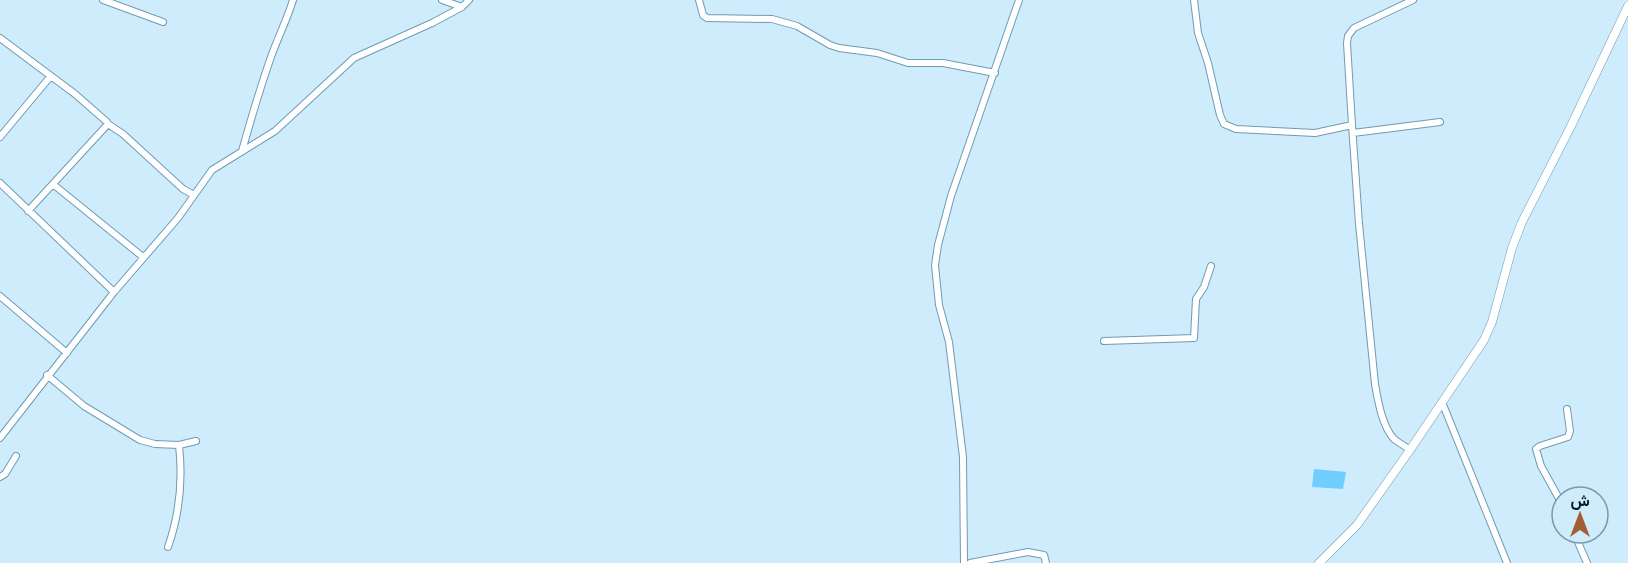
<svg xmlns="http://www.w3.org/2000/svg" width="1628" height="563" viewBox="0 0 1628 563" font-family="'Nunito Sans',Vazirmatn,sans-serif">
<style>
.pitch{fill:#6fcefd}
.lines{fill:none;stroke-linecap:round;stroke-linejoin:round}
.minor-casing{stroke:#6c9cb5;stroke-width:8}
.tertiary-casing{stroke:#6c9cb5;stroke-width:9}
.minor{stroke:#fff;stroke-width:6}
.tertiary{stroke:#fff;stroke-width:8}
</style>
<rect width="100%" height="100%" fill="#ceecfc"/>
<path class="pitch" d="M1314,469L1346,472L1343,489L1312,487Z"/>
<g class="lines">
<g class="minor-casing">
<path id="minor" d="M103,0L163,22
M442,0L462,7
M699,0L703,15L707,18L772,19L797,26L830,45L839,48L877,53L908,63H943L995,73
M1194,0L1198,33L1208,63L1220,115L1224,124L1236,129L1315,133L1352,125L1347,43L1348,36L1354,28L1413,0
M0,38L75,94L107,122L108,124L123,134L183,189L194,195
M1352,125L1359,224L1375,384C1378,401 1382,426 1394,439C1399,443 1405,446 1410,450
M1353,133L1440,122
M0,137L50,77
M242,151C251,119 260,88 271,57C278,37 287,20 293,0
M0,183L114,292
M54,185L143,257
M28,211L108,124
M0,296L67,353
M1104,341L1194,338L1196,299L1204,287L1211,266
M47,375L84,406L140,440L155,444L179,445L196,441
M1442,402L1507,563
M0,438L114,292L178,218L212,170L275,131L354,58L432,23L462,7L469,0
M0,477L5,474L16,456
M1562,504L1541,466L1536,449L1540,446L1568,437L1570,431L1567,409
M1574,533L1587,563
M168,547C180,513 183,481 179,445
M964,563L963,457L949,342L939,305L935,265L938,245L951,196L1019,0
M970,563L1028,552L1044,555L1046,563"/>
</g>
<g class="tertiary-casing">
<path id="tertiary" d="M1319,563L1357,525L1410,450L1484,340L1492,322L1512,248L1522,222L1570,128L1628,6"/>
</g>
<use href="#minor" class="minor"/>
<use href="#tertiary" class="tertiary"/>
</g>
<g transform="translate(1580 515)"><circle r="28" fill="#ceecfc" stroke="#7e98a5" stroke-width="1.5"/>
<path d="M0-4.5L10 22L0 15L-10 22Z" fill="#a35e31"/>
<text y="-9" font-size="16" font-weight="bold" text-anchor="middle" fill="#061922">ش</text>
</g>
</svg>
